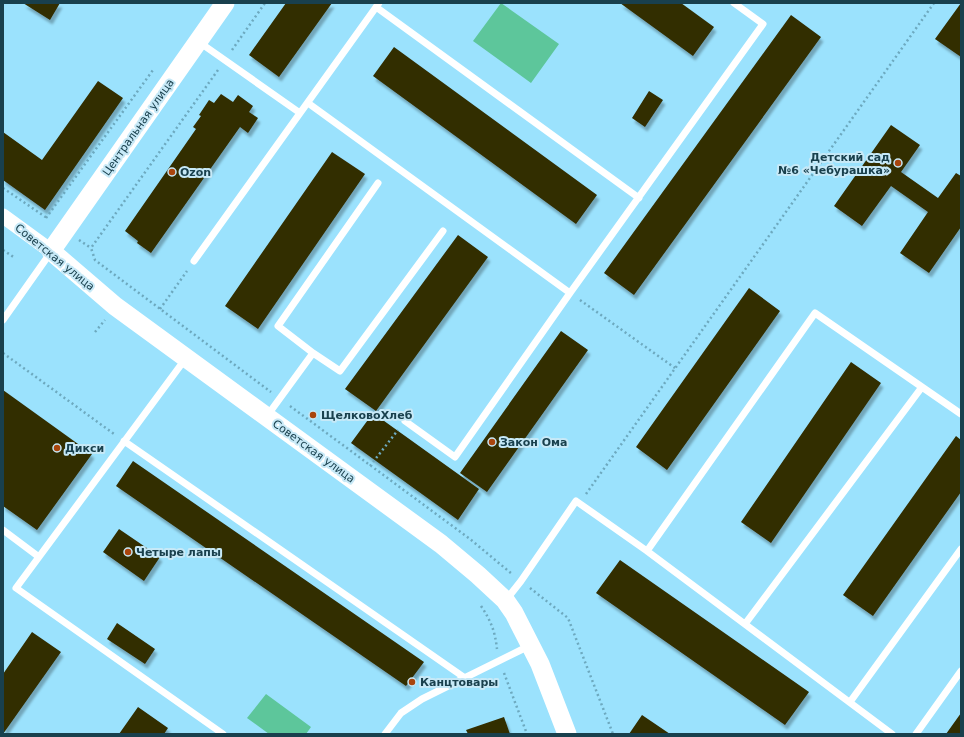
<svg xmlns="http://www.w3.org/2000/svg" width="964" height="737" viewBox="0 0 964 737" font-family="'DejaVu Sans',sans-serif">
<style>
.green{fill:#5dc69b}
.building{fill:#312d02;filter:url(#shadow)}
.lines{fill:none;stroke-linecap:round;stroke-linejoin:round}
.path{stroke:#6da9bf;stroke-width:2.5;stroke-dasharray:2 3;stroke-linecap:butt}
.service{stroke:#fff;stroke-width:7}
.minor{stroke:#fff;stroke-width:15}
.tertiary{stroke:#fff;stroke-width:19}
.poi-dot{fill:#a9450d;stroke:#c7e9f7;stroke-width:1.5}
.labels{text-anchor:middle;stroke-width:4;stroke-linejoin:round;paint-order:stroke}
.street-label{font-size:11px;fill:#19404d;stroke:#c7e9f7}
.poi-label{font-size:11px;font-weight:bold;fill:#19404d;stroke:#c7e9f7;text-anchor:start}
</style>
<defs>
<filter id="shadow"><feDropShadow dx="2.5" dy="4.5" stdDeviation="1" flood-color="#0004"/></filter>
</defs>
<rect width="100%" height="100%" fill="#9be2fd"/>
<path class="green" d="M501,3L559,44L531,83L473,41Z
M266,694L311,727L306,734H269L247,718Z"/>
<path class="building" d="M23,3H60L50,20Z
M286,3H332L279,77L249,55Z
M620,3H681L714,27L693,56Z
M961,3V57L935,39Z
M791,15L821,37L634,295L604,273Z
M394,47L597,195L576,224L373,76Z
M98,81L123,98L45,210L3,180V132L42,160Z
M649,91L663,100L645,127L632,118Z
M221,94L233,102L238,95L253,106L249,112L258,118L248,133L240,127L151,253L137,243L138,241L125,231L196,129L193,127L201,116L199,115L209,100L214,103Z
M891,125L920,145L901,172L938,198L956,173L961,176V227L929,273L900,253L928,212L891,186L862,226L834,206Z
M332,152L365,174L258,329L225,306Z
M458,235L488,257L376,411L345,389Z
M749,288L780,311L667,470L636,447Z
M561,331L588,350L487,492L460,473Z
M851,362L881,383L771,543L741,522Z
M3,390L92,454L37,530L3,506Z
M373,413L479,489L458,520L351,443Z
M956,436L961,440V492L873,616L843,595Z
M133,461L424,662L406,686L116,486Z
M119,529L160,557L144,581L103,552Z
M620,560L809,692L785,725L596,593Z
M117,623L155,649L145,664L107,639Z
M32,632L61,652L3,734V674Z
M138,707L168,728L164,734H119Z
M961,713V734H946Z
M642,715L670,734H629Z
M504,717L510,734H468L466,730Z"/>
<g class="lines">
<path class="path" d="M232,50L265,3
M218,70L91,248L95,260L271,392
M3,188L47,218
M46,218L153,70
M79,240L91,248
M3,250L15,258
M580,300L675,368
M160,309L187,271
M95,332L105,320
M3,353L114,434
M290,406L470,539L512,574
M370,466L398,430
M586,494L934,3
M530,588L568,618L613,734
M481,606C491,621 495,631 497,649
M504,673L527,734"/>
<path class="service" d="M376,7L639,198
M199,42L300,113
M308,103L570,293L763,24L734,3
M194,261L379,3
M3,320L51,252
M313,353L278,326L378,183
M186,358L16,588L223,734
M267,416L313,353L340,371L443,231
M405,421L455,457L570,293
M124,441L465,678
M3,530L39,557
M647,551L815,313L961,414
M506,600L521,581L576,501L647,551L892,734
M745,624L922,387
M850,702L961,549
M385,734L401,713L422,699L529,646
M916,734L961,671"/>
<path class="minor" d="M3,216L51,251"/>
<path class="tertiary" d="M225,3L51,251L115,306L441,544L478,575L505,600L514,613L540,664L567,734"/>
</g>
<g class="poi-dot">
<circle cx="898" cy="163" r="4"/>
<circle cx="172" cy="172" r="4"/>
<circle cx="313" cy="415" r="4"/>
<circle cx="492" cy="442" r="4"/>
<circle cx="57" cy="448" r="4"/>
<circle cx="128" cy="552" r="4"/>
<circle cx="412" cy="682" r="4"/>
</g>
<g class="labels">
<g class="street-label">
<text transform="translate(138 127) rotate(-55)" y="4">Центральная улица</text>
<text transform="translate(55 257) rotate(39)" y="4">Советская улица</text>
<text transform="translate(314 451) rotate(36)" y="4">Советская улица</text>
</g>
<g class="poi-label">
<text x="890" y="161" text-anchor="end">Детский сад<tspan x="890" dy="13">№6 «Чебурашка»</tspan></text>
<text x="180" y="176">Ozon</text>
<text x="321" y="419">ЩелковоХлеб</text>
<text x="500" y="446">Закон Ома</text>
<text x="65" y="452">Дикси</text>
<text x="136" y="556">Четыре лапы</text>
<text x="420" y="686">Канцтовары</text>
</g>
</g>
<rect width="964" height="737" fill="none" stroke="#19404d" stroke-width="8"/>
</svg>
